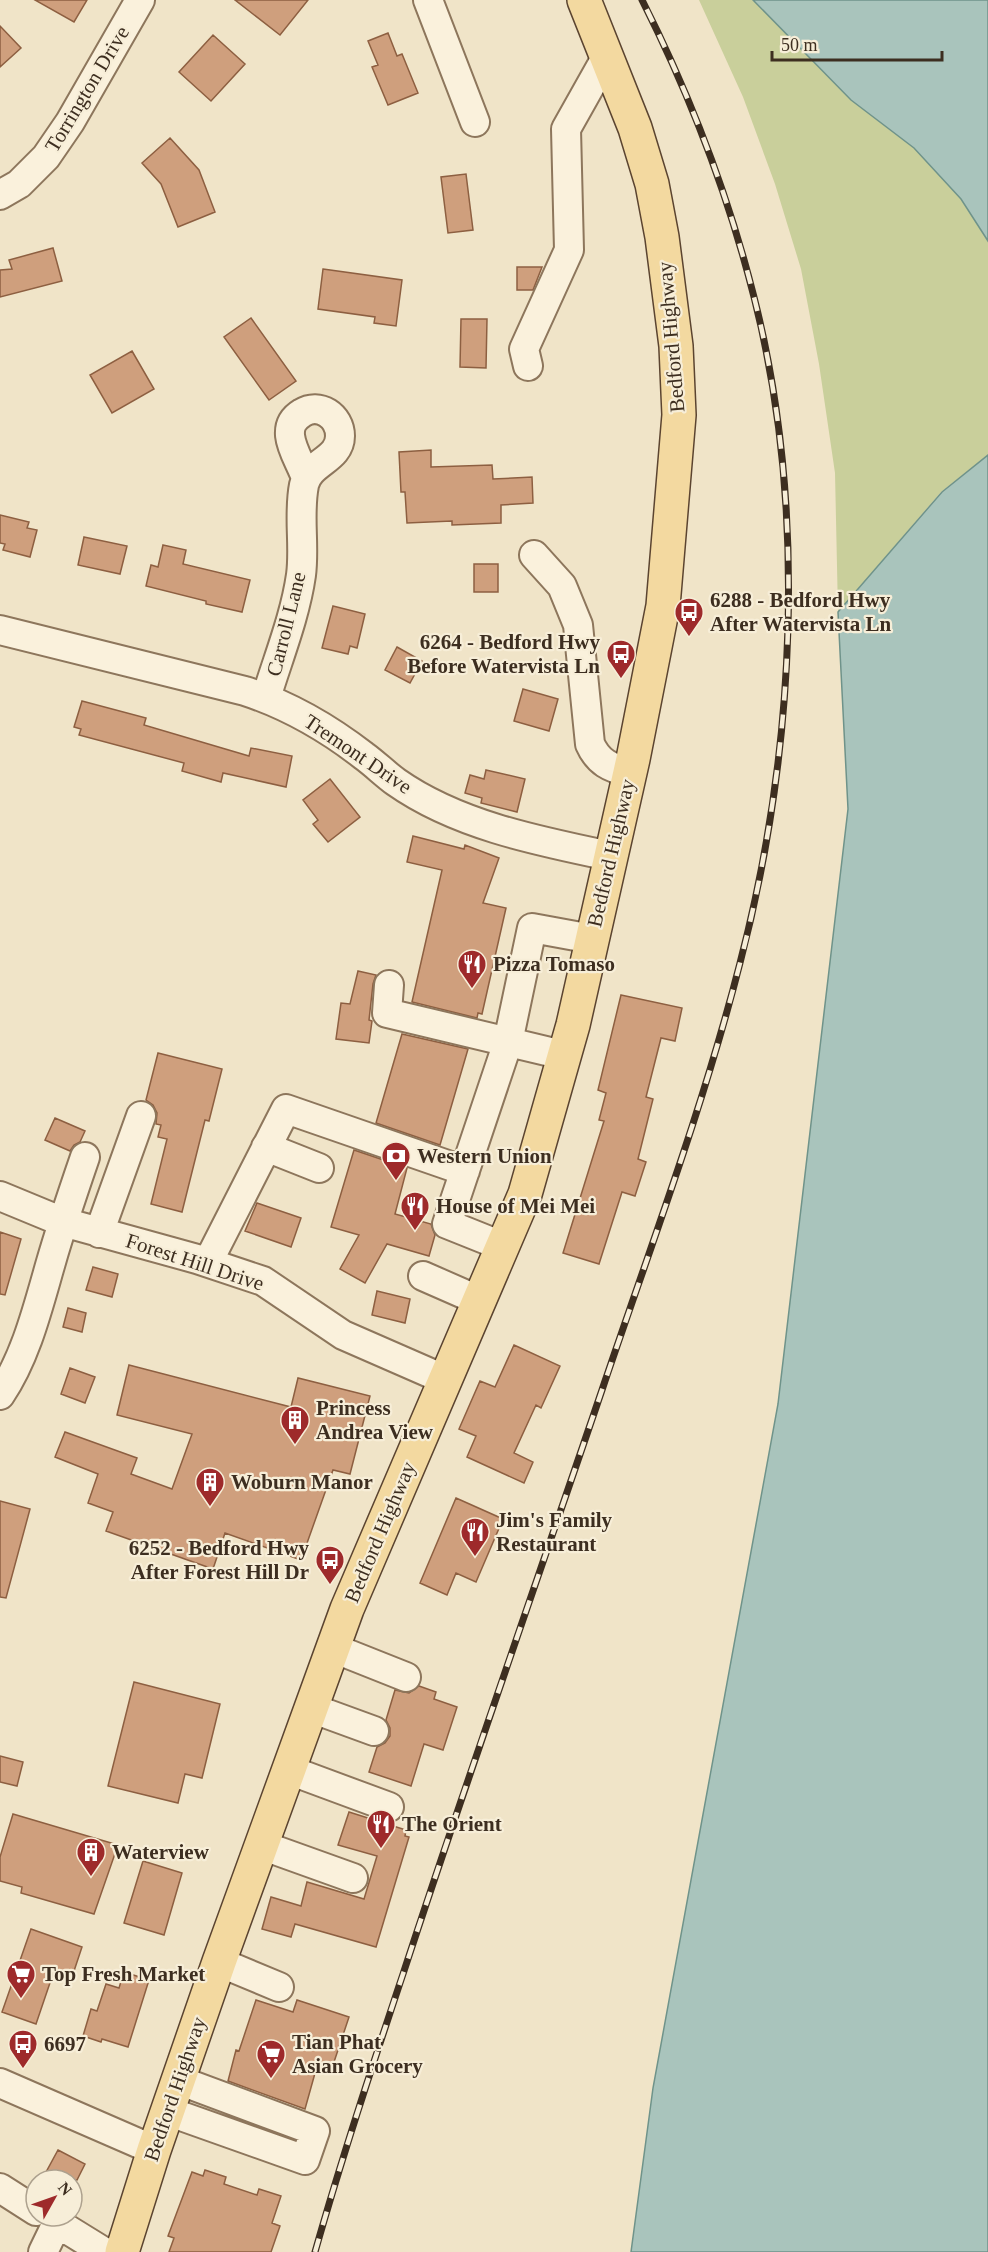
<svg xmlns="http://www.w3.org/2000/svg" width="988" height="2252" viewBox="0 0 988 2252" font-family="'Times New Roman',serif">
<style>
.green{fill:#c9cf9b}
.water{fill:#a9c4bc;stroke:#6f938a;stroke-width:1.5}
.building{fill:#cf9f7d;stroke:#8d5f41;stroke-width:1.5}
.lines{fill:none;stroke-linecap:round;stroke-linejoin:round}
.minor-casing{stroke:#8d765c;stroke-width:32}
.major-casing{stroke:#5b4430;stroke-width:36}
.minor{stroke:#faf1dc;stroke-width:28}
.major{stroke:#f3d9a0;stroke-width:33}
.rail-casing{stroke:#3d2e20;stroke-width:7}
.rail{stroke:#f7eed8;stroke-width:4.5;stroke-dasharray:14;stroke-linecap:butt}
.labels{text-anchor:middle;stroke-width:4.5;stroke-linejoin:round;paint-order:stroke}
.street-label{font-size:21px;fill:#3d2e20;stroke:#f7eed8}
.poi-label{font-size:21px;font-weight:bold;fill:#3d2e20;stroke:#f7eed8;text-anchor:start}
</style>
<rect width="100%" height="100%" fill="#f0e4c8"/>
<path class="green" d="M699,0H753L851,100L914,148L961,199L988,241V455L941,492L838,612L835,473L819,364L801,269L775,184L743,97Z"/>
<path class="water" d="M753,0H988V241L961,199L914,148L851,100Z
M988,455V2252H631L653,2088L778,1404L848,809L838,612L942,492Z"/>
<path class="building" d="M35,0H87L74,22Z
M235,0H308L280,35Z
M0,26L21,48L0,67Z
M388,33L397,56L402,54L418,93L388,105L372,67L378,65L368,41Z
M213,35L245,64L211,101L179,72Z
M170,138L199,170L215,212L178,227L161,184L142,163Z
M466,174L473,230L448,233L441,177Z
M53,248L62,281L0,297V270L12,269L9,260Z
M517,267H542L533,290H517Z
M323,269L402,280L396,326L374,323L375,317L318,309Z
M251,318L296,381L269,400L224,337Z
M461,319H487L486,368L460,367Z
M132,351L154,389L112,413L90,375Z
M431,450V467L492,465L493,479L532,477L533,503L501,505V523L452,525V521L407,523L405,492H401L399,452Z
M0,515L29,522L27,528L37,530L30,557L3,550L5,544L0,543Z
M84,537L127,546L120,574L78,565Z
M163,545L186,550L183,564L250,580L242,612L206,604V601L146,586L151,565L158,567Z
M474,564H498V592H474Z
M333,606L365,614L357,648L350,646L348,654L322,648Z
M397,647L422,661L410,683L385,670Z
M523,689L558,699L549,731L514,721Z
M82,701L146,718L144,725L249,756L251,748L292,756L286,787L223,773L221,782L182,771L184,763L79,735L81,729L74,727Z
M486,770L525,779L517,812L481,803L482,798L465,793L470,775L484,779Z
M330,779L360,817L328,842L313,824L318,820L303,800Z
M413,836L464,849L465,845L499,858L483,903L506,908L482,1014L478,1013L477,1018L412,1002L442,870L407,862Z
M358,971L376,975L373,984L369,1020L372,1021L369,1043L336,1039L341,1003L350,1004Z
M621,995L682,1008L675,1041L661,1038L646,1097L653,1099L638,1159L646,1162L635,1196L622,1192L599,1264L563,1253L604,1121L599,1120L606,1093L598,1090Z
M402,1034L468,1049L440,1145L376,1123Z
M158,1053L222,1069L209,1121L205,1120L182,1212L151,1204L167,1139L158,1137L161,1125L156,1124L157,1113L153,1105L146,1100Z
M55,1118L85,1131L80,1142L74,1145L70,1151L45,1140Z
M354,1150L407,1168L395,1214L431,1224L435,1235L429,1256L387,1244L365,1283L340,1269L359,1235L331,1227Z
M257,1203L301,1218L291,1247L245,1231Z
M0,1232L21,1239L5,1295L0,1294Z
M93,1267L118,1274L112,1297L86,1290Z
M377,1291L410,1299L405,1323L372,1315Z
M68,1308L86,1313L82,1332L63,1327Z
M514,1345L560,1366L541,1408L536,1405L514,1453L533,1462L524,1483L467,1457L476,1436L459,1429L480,1381L495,1387Z
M129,1365L291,1407L298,1378L370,1396L350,1474L333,1470L301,1560L225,1533L213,1569L106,1531L113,1512L88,1503L98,1474L55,1457L65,1432L137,1458L131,1474L172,1489L192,1434L117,1415Z
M70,1368L95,1377L85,1403L61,1394Z
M456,1498L503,1519L476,1582L456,1573L447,1595L420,1583Z
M0,1501L30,1509L6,1598L0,1597Z
M134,1682L220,1704L202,1778L185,1774L178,1803L108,1786Z
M419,1686L436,1692L434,1699L457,1707L443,1750L424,1744L411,1786L369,1772L377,1747L385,1743L390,1736V1728L386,1720L395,1690L409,1693Z
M0,1756L23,1762L17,1786L0,1782Z
M349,1812L406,1830L405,1836L409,1837L376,1947L295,1924L291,1937L262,1929L271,1897L301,1906L307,1882L364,1899L377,1856L338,1845Z
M13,1814L118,1845L94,1914L21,1893L22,1887L0,1881V1857Z
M143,1861L182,1873L164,1935L124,1923Z
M31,1929L82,1947L72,1977L54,1971L36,2024L2,2012Z
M124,1972L149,1980L128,2047L102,2039L101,2042L83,2036L91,2009L97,2011L106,1984L119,1988Z
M256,2000L293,2012L297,2000L349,2017L331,2071L317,2066L305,2109L228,2081L236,2050L239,2051Z
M58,2150L85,2164L77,2180H56L45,2174Z
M205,2170L226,2177L224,2184L257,2195L259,2189L281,2196L272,2223L280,2226L271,2252H169L174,2238L168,2236L192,2172L203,2176Z"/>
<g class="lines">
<g class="minor-casing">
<path id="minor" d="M428,0L475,122
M0,195L19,184L46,157L70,122L140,0
M528,366L524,349L569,250L566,129L607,56
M534,555L562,586L578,625L590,744C598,762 610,768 629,772
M0,630L245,691C288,705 328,728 364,756C375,764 385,774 396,782C457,825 538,841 610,856
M266,698C278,658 295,617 301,575C305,545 298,515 304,485C309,462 340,460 340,436C340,416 319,402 302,413C276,429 299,457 306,478
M389,985L387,1013L563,1055
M266,1147L319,1168
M0,1196L63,1222L197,1259L263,1281L343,1335L446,1380
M99,1233L141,1116
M502,1246L447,1224L508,1042L532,928L592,939
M208,1262L286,1109L465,1171
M423,1276L480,1301
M0,1395C26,1357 38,1307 51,1262C61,1227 73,1192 85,1157
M333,1648L406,1677
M311,1708L374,1731
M289,1770L389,1807
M261,1845L353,1878
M219,1962L279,1987
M0,2083L154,2150
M167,2111L305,2160L315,2131L178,2080
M0,2188L36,2211
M43,2252L57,2223L104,2252"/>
</g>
<g class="major-casing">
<path id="major" d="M122,2252L154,2150L219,1962L347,1609L525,1194L573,1025L633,759L663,606L679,415L676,346L662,237L652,184L635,128L584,0"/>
</g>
<use href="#minor" class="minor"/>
<use href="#major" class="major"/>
<g class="rail-casing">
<path id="rail" d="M315,2252C342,2157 373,2064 404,1971C468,1776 536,1584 602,1390C650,1248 703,1108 740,963C795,752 808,510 754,297C728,194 690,95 642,0"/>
</g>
<use href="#rail" class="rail"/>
</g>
<defs>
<g id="bus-pin" transform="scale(1.5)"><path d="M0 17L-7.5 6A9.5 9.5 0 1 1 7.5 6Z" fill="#9e2a2b" stroke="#f7eed8"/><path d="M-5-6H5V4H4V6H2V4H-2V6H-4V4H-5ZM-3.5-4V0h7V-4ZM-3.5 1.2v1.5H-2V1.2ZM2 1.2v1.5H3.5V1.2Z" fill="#fff"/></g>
<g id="restaurant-pin" transform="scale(1.5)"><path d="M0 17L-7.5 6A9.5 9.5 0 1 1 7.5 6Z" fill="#9e2a2b" stroke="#f7eed8"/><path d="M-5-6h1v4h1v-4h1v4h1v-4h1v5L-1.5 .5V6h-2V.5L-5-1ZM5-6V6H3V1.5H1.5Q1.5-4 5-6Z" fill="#fff"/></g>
<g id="bank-pin" transform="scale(1.5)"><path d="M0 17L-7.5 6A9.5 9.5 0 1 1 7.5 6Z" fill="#9e2a2b" stroke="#f7eed8"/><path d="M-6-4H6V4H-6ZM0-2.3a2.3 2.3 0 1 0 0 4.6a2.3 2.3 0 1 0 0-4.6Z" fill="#fff"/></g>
<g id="building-pin" transform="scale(1.5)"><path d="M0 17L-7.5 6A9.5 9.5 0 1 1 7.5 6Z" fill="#9e2a2b" stroke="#f7eed8"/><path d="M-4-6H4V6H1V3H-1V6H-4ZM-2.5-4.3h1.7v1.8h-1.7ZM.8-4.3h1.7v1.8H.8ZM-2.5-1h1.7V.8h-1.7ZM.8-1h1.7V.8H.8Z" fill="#fff"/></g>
<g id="supermarket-pin" transform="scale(1.5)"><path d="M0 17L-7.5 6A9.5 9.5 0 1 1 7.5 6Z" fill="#9e2a2b" stroke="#f7eed8"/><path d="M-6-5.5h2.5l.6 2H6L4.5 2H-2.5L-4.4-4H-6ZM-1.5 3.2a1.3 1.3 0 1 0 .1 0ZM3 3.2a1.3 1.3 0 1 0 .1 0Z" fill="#fff"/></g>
</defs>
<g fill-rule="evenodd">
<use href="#bus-pin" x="689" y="612"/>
<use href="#bus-pin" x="621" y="654"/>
<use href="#restaurant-pin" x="472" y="964"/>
<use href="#bank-pin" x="396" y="1156"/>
<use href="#restaurant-pin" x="415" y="1206"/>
<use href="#building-pin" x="295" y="1420"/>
<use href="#building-pin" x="210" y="1482"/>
<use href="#restaurant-pin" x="475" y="1532"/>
<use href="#bus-pin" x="330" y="1560"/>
<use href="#restaurant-pin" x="381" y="1824"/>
<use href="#building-pin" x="91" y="1852"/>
<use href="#supermarket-pin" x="21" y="1974"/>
<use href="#bus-pin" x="23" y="2044"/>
<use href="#supermarket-pin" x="271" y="2054"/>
</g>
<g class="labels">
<g class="street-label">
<text transform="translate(87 89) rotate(-59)" y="7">Torrington Drive</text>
<text transform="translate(671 337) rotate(-95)" y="7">Bedford Highway</text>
<text transform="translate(286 624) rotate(-76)" y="7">Carroll Lane</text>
<text transform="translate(358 754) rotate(34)" y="7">Tremont Drive</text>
<text transform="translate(611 853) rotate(-77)" y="7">Bedford Highway</text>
<text transform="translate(195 1262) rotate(18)" y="7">Forest Hill Drive</text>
<text transform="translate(380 1532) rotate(-67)" y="7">Bedford Highway</text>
<text transform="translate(175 2089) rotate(-71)" y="7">Bedford Highway</text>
</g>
<g class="poi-label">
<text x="710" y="607">6288 - Bedford Hwy<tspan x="710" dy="24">After Watervista Ln</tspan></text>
<text x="600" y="649" text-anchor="end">6264 - Bedford Hwy<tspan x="600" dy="24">Before Watervista Ln</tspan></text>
<text x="493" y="971">Pizza Tomaso</text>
<text x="417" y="1163">Western Union</text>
<text x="436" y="1213">House of Mei Mei</text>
<text x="316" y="1415">Princess<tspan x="316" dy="24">Andrea View</tspan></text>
<text x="231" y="1489">Woburn Manor</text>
<text x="496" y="1527">Jim's Family<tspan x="496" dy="24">Restaurant</tspan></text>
<text x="309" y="1555" text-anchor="end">6252 - Bedford Hwy<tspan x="309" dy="24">After Forest Hill Dr</tspan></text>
<text x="402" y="1831">The Orient</text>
<text x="112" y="1859">Waterview</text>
<text x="42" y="1981">Top Fresh Market</text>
<text x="292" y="2049">Tian Phat<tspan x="292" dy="24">Asian Grocery</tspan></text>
<text x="44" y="2051">6697</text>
</g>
</g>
<g transform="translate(54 2198) rotate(50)"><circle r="28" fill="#f7eed8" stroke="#ada18e" stroke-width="1.5"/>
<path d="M0-4.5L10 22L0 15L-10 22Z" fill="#9e2a2b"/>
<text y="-9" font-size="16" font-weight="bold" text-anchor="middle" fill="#3d2e20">N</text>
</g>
<path d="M772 51v9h170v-9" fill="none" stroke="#3d2e20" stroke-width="3"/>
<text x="781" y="51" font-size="18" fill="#3d2e20" stroke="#f7eed8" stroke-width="4.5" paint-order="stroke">50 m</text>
</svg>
